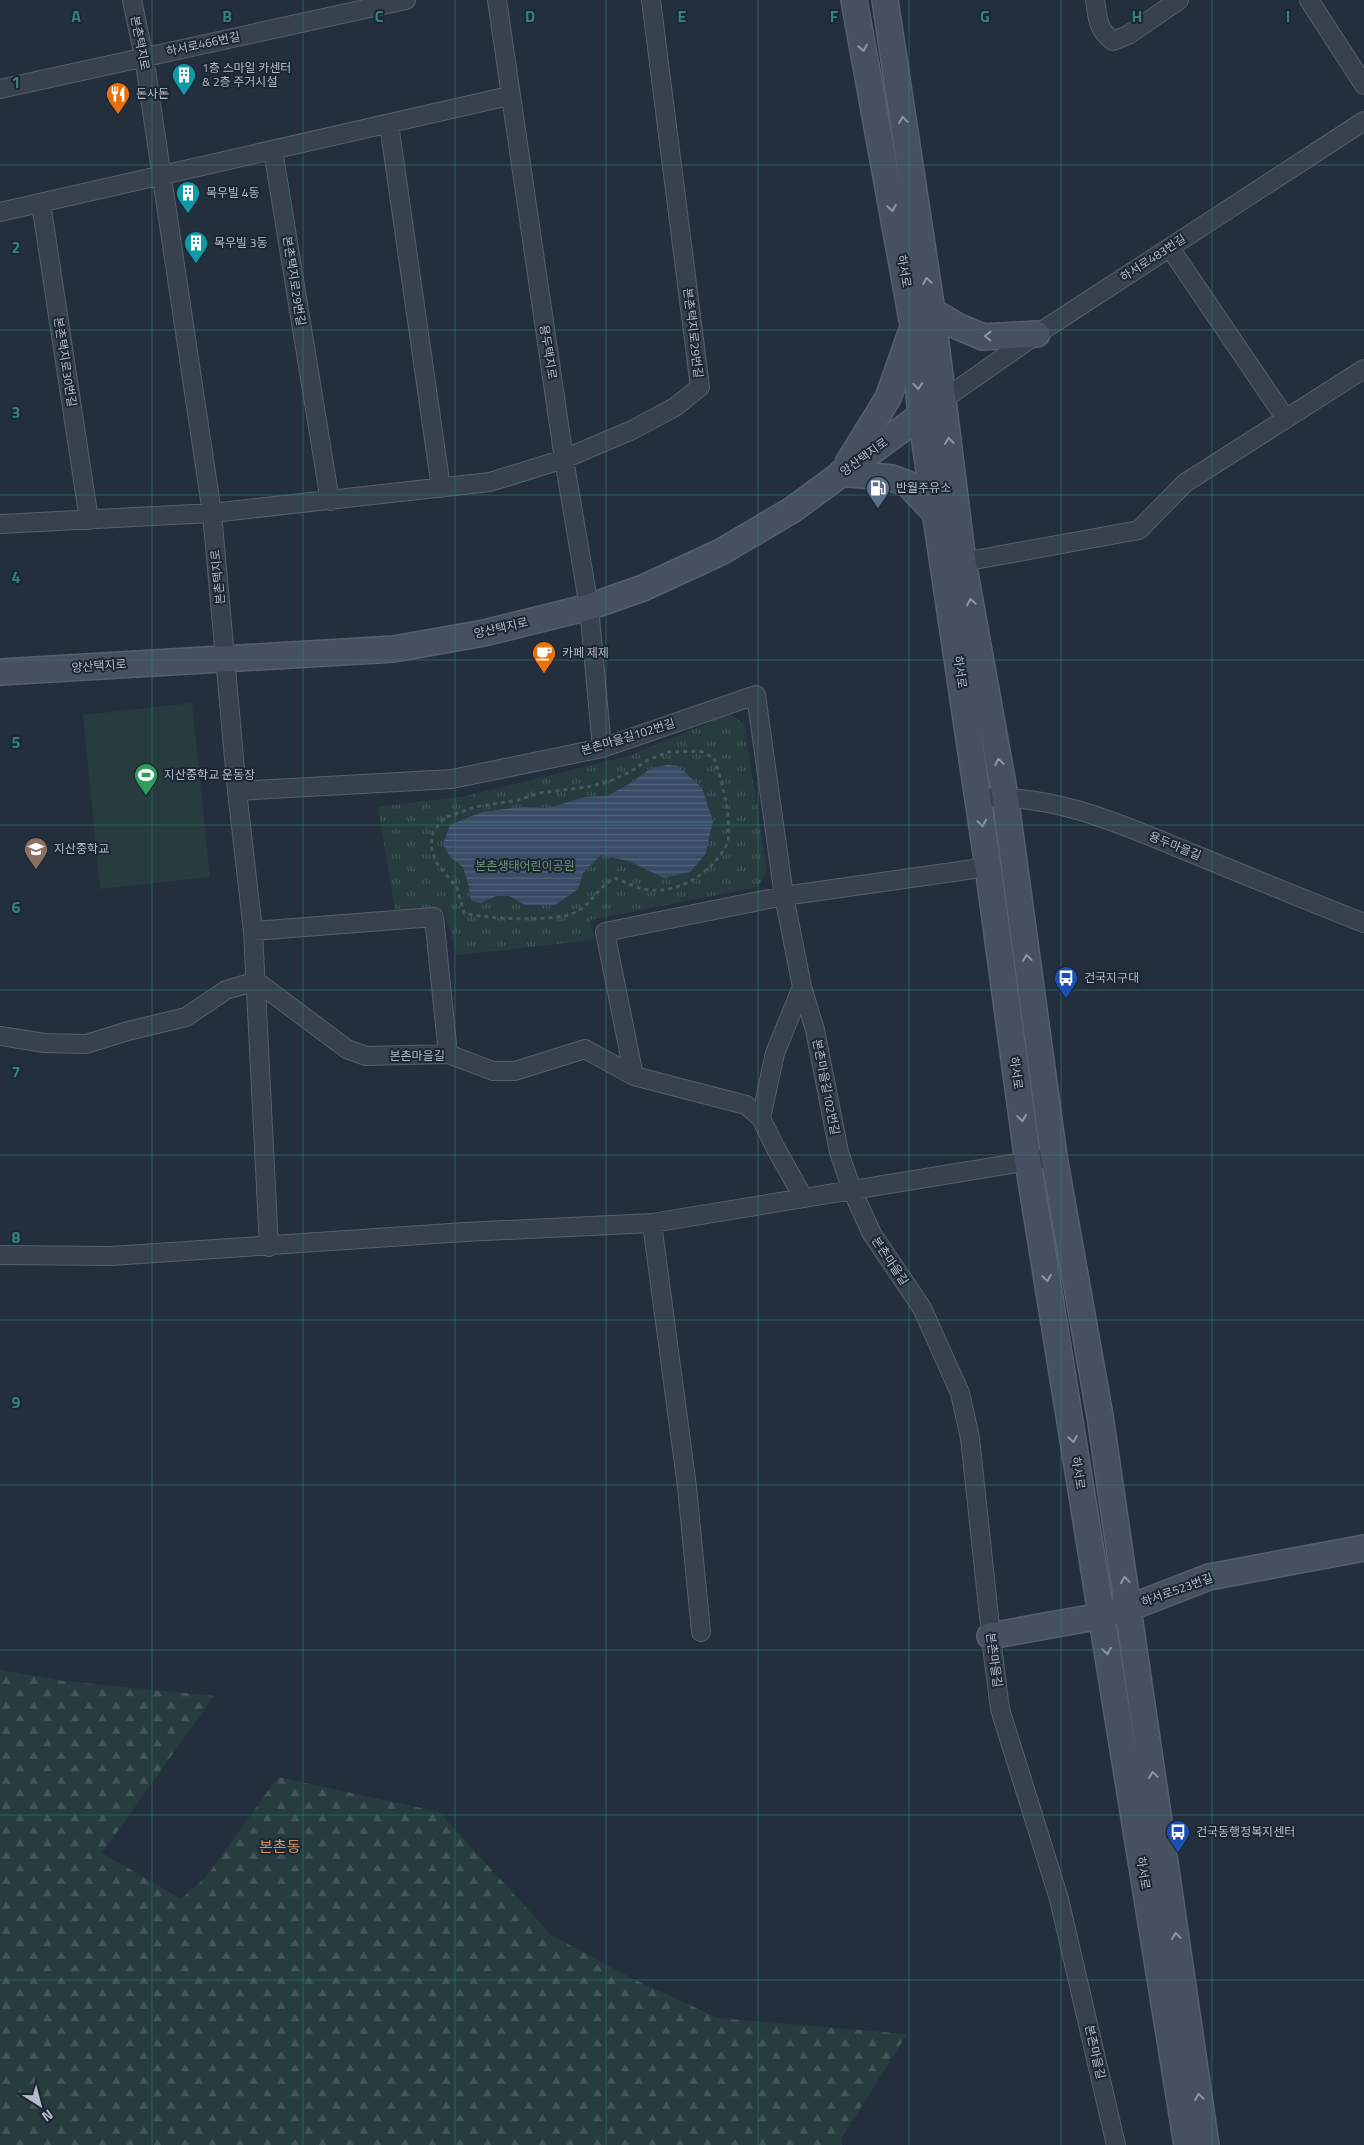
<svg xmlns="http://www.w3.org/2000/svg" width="1364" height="2145" viewBox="0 0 1364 2145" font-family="'Titillium Web','Noto Sans KR',sans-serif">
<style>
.grass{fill:url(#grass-tufts)}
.forest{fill:url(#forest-firs)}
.garden{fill:#263c3f}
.water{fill:url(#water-rules)}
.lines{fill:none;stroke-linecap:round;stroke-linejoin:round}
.street-casing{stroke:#565f6c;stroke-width:20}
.secondary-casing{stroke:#565f6c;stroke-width:28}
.path{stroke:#44595c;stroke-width:3;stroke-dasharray:4 4;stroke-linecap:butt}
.street{stroke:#38414e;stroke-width:18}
.secondary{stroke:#465061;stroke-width:25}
.oneway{stroke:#8e96a5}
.grid{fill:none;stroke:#308480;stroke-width:1;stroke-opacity:0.55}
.labels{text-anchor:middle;stroke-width:4;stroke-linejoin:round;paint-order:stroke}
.street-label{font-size:12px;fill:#b4bcc9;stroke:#1d2633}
.poi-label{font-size:12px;fill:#b4bcc9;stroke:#1d2633;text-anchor:start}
.park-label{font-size:12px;fill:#6b9a76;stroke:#1d2633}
.quarter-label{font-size:15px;fill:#d59563;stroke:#1d2633}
.grid-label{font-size:16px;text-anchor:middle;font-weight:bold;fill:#308480;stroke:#1d2633;stroke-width:4;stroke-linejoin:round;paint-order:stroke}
</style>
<defs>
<pattern id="grass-tufts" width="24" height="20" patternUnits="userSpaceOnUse" patternTransform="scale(1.25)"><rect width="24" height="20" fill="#263c3f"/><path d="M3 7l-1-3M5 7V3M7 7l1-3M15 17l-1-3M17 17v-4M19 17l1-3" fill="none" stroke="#435659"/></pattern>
<pattern id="forest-firs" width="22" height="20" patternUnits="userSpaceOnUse" patternTransform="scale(1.25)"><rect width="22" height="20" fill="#263c3f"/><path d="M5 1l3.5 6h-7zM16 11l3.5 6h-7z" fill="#435659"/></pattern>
<pattern id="water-rules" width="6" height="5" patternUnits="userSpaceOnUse" patternTransform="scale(1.25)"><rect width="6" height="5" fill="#394c67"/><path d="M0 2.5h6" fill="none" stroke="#53647b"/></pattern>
</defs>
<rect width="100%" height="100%" fill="#242f3e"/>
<path class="grass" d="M730,714L744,724L767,871L758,887L590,920L594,940L457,955L444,910H395L378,807L466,796L628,756Z"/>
<path class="forest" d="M0,1670L64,1681L214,1696L102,1853L181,1899L206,1877L278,1777L439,1812L551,1935L631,1978L718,2018L907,2034L841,2139L842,2145H0Z"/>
<path class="garden" d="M192,703L210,877L100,889L83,715Z"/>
<path class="water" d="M668,765L678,766L702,788L713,821L705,855L690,872L664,878L628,861L601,855L583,873L578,889L555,905H525L509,896L498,895L481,903L471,901L468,883L463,867L450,857L443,844L450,825L482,812L523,807L548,808L585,797L607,796L631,783L651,768Z"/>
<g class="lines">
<g class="street-casing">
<path id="street" d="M132,0L144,57L212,513L237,791L253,931L269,1247
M497,0L564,459L589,607L602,748
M1095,0C1098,19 1097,29 1113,41L1128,35L1179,0
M1309,0L1364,85
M0,89L406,0
M389,124L441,488
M273,150L330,501
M41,203L89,520
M0,212L509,96
M1170,248L1286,419
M944,399L1037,334L1364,121
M0,524L212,513L490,482L564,459L632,430L675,407L700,387L651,0
M963,562L1139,530L1185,483L1364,369
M237,791L452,779L602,748L756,695L784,896L802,987L815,1030L839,1152L852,1190L872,1234L922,1308L960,1393L970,1438L993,1654L1000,1709L1059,1899L1116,2145
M978,798C1056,793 1125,826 1196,855C1252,878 1308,901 1364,923
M253,931L434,917L448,1054
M256,981L347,1049L366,1056L448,1054L493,1071H515L585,1049L634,1076L746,1105L761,1118L775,1147L803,1197
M0,1036L45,1043L86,1044L128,1031L186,1017L226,990L256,981
M634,1076L605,932L784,896L988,867
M761,1118L775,1053L802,987
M652,1223L1054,1157
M0,1255L111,1256L465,1232L652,1223L687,1487L701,1632"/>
</g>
<g class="secondary-casing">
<path id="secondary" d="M854,0L913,325L921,416L988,867L1028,1162L1187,2145
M885,0L932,311L963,562L1005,796L1054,1157L1100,1416L1206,2145
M932,311L959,327L983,337L1037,334
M848,463L888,398L911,333
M841,473L892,478L908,484L937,515
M0,672L394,649L484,633L589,607L643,588L721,552L792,510L931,408
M990,1636L1101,1616L1129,1608L1209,1577L1364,1548"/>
</g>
<path class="path" d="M700,751L714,758C722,783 731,813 728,840C727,848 717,859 712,865C693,883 669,894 643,889C634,887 624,881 614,878C599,887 592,902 578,911C560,923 484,919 464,913L457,888L436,862L431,846L433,832L444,818L475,807L518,800L539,793L587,787L608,782L628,773L648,760L668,752Z"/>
<use href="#street" class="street"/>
<use href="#secondary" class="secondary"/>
</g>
<defs><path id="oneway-chevron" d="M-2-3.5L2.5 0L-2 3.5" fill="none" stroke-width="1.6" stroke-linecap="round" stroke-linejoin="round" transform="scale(1.25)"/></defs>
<g class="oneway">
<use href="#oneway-chevron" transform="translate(863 48) rotate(80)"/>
<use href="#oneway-chevron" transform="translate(903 120) rotate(-98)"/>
<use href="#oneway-chevron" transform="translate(892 208) rotate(80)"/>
<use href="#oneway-chevron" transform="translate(927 281) rotate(-100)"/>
<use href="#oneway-chevron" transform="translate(988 336) rotate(-179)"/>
<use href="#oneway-chevron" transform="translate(918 386) rotate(85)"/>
<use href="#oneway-chevron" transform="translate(949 441) rotate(-97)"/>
<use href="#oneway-chevron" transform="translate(971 602) rotate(-100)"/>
<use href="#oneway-chevron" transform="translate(999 762) rotate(-100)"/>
<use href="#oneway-chevron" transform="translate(982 823) rotate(82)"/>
<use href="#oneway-chevron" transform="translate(1027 958) rotate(-98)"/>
<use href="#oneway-chevron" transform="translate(1022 1118) rotate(82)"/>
<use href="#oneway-chevron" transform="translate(1047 1278) rotate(81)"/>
<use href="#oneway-chevron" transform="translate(1073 1439) rotate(81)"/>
<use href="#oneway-chevron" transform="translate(1125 1580) rotate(-98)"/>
<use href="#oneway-chevron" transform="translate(1107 1651) rotate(81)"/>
<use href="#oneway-chevron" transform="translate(1153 1775) rotate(-98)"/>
<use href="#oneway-chevron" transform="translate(1176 1936) rotate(-98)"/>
<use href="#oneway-chevron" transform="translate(1199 2097) rotate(-98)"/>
</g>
<path class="grid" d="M152,0V2145M303,0V2145M455,0V2145M606,0V2145M758,0V2145M909,0V2145M1061,0V2145M1212,0V2145M0,165H1364M0,330H1364M0,495H1364M0,660H1364M0,825H1364M0,990H1364M0,1155H1364M0,1320H1364M0,1485H1364M0,1650H1364M0,1815H1364M0,1980H1364"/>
<defs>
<g id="building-pin" transform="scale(1.25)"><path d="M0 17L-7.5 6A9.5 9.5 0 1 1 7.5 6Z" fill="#0f9aa8" stroke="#1d2633"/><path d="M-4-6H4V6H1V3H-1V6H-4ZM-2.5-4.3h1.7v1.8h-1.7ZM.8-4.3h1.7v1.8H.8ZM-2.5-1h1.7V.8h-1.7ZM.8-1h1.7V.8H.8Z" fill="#fff"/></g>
<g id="restaurant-pin" transform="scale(1.25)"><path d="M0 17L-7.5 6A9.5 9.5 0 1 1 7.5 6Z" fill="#e8710a" stroke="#1d2633"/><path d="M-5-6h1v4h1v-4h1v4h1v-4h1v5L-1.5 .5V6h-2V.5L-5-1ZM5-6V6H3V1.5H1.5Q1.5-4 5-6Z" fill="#fff"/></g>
<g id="fuel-pin" transform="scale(1.25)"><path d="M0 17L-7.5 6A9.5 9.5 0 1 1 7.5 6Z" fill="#5c6f8a" stroke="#1d2633"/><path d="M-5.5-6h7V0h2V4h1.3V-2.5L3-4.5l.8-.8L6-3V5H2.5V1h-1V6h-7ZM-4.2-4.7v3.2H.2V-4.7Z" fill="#fff"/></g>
<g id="cafe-pin" transform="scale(1.25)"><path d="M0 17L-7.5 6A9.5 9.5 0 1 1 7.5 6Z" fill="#e8710a" stroke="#1d2633"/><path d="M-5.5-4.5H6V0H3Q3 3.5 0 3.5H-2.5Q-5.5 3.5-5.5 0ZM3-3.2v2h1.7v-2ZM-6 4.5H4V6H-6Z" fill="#fff"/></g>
<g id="stadium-pin" transform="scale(1.25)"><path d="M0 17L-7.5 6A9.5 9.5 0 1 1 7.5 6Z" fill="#2e9e5b" stroke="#1d2633"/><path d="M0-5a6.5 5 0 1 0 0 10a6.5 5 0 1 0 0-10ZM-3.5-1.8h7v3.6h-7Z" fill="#fff"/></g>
<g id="school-pin" transform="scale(1.25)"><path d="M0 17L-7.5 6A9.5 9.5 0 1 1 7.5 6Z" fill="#8d6e63" stroke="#1d2633"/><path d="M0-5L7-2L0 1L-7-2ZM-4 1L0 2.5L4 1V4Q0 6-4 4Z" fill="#fff"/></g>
<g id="bus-pin" transform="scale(1.25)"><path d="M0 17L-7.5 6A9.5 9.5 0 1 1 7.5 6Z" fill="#1a4fb4" stroke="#1d2633"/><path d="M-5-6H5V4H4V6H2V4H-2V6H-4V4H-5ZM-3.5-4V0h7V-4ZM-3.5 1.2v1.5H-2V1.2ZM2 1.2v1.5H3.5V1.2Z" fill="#fff"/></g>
</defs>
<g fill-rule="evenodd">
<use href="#building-pin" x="184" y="75"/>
<use href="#restaurant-pin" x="118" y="94"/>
<use href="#building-pin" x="188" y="193"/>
<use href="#building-pin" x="196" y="243"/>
<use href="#fuel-pin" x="878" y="488"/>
<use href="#cafe-pin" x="544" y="653"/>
<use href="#stadium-pin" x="146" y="775"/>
<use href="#school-pin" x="36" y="849"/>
<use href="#bus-pin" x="1066" y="978"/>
<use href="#bus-pin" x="1178" y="1832"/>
</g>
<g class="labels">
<g class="street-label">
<text transform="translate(140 43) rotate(79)" y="4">본촌택지로</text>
<text transform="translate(203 44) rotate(-12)" y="4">하서로466번길</text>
<text transform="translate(1153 258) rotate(-33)" y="4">하서로483번길</text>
<text transform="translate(904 271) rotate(80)" y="4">하서로</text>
<text transform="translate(294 281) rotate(81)" y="4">본촌택지로29번길</text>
<text transform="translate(693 333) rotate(83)" y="4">본촌택지로29번길</text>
<text transform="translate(548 352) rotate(81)" y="4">용두택지로</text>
<text transform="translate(65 362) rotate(81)" y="4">본촌택지로30번길</text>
<text transform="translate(864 457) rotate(-36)" y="4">양산택지로</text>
<text transform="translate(218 577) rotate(-96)" y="4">본촌택지로</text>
<text transform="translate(501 628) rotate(-13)" y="4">양산택지로</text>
<text transform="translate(99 666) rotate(-4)" y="4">양산택지로</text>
<text transform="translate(960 672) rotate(82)" y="4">하서로</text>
<text transform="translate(628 737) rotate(-17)" y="4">본촌마을길102번길</text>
<text transform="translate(1175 846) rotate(22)" y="4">용두마을길</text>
<text x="417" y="1060">본촌마을길</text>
<text transform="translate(1016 1073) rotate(82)" y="4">하서로</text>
<text transform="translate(826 1087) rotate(79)" y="4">본촌마을길102번길</text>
<text transform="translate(890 1261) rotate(56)" y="4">본촌마을길</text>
<text transform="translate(1078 1473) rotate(81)" y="4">하서로</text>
<text transform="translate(1177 1590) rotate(-20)" y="4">하서로523번길</text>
<text transform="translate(994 1660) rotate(82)" y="4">본촌마을길</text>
<text transform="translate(1143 1873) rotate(81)" y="4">하서로</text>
<text transform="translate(1095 2052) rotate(77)" y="4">본촌마을길</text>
</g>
<g class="poi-label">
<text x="202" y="72">1층 스마일 카센터<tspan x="202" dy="14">&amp; 2층 주거시설</tspan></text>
<text x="136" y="98">돈사돈</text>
<text x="206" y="197">목우빌 4동</text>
<text x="214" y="247">목우빌 3동</text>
<text x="896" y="492">반월주유소</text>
<text x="562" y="657">카페 제제</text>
<text x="164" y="779">지산중학교 운동장</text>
<text x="54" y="853">지산중학교</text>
<text x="1084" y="982">건국지구대</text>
<text x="1196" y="1836">건국동행정복지센터</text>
</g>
<g class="park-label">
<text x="525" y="870">본촌생태어린이공원</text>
</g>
<g class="quarter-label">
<text x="280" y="1852">본촌동</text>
</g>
</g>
<g class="grid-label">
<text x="76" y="22">A</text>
<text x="227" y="22">B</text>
<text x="379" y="22">C</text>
<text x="530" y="22">D</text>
<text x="682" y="22">E</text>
<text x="834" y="22">F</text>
<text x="985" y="22">G</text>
<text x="1137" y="22">H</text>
<text x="1288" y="22">I</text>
<text x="16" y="88">1</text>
<text x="16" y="253">2</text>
<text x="16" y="418">3</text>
<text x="16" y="583">4</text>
<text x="16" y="748">5</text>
<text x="16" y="913">6</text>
<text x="16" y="1078">7</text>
<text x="16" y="1243">8</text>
<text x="16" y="1408">9</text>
</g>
<g transform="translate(40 2105) rotate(144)" stroke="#1d2633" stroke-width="4" paint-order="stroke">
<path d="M0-4L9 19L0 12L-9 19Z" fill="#b4bcc9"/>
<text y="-8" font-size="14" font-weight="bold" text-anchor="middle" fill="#b4bcc9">N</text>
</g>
</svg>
